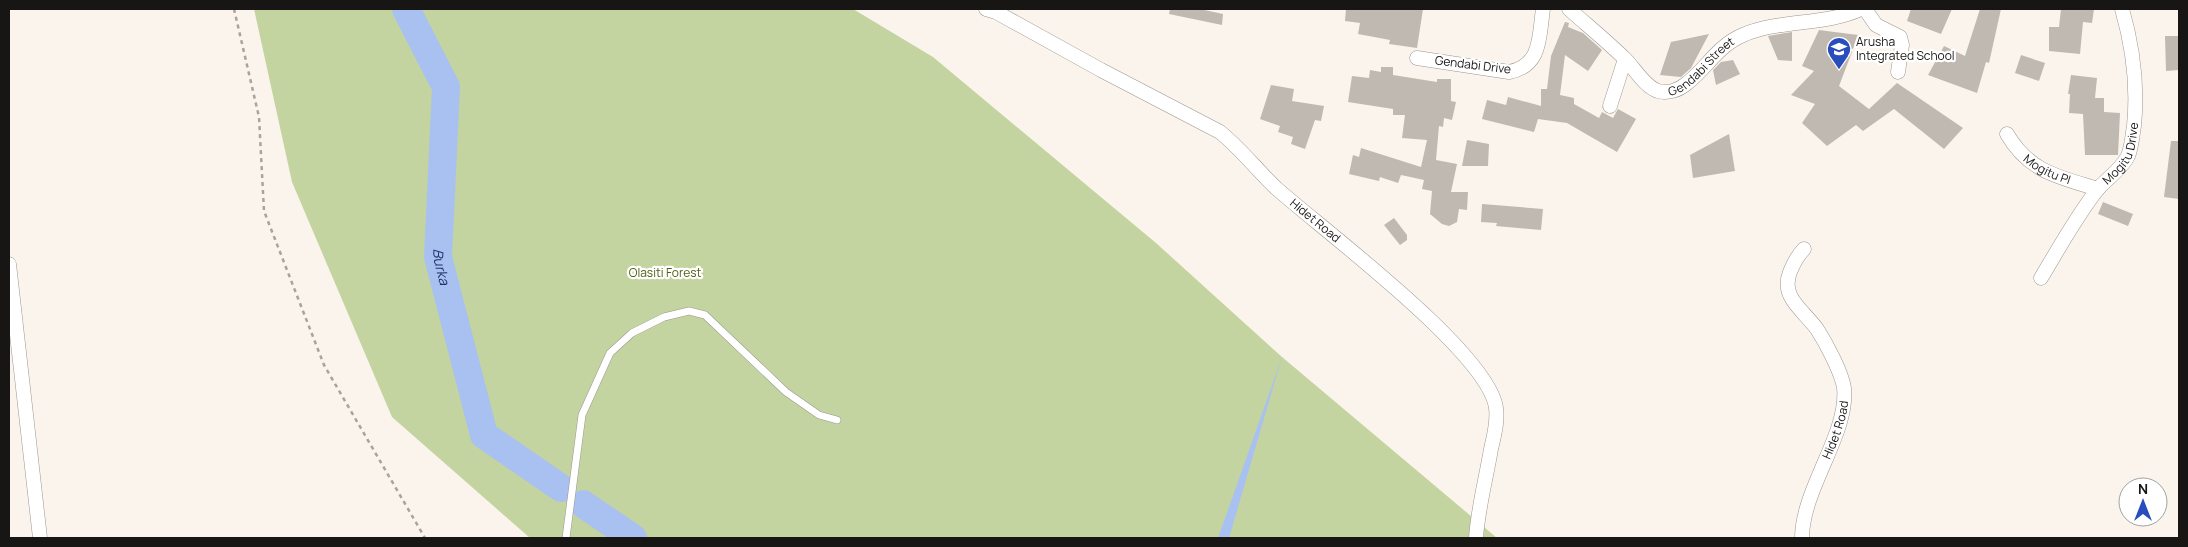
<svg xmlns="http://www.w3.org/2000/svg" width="2188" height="547" viewBox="0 0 2188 547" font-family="Manrope,sans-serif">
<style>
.green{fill:#c4d4a0}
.water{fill:#a9c1f0}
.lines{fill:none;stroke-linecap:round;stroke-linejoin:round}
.river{stroke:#a9c1f0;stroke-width:28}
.building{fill:#bfb9b2}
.lane-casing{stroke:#9b968f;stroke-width:8}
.street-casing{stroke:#9b968f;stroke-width:15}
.path{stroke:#a8a39d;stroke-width:2.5;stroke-dasharray:4 4;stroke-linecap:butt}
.lane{stroke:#fff;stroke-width:7}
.street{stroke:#fff;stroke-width:14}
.labels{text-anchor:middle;stroke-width:4.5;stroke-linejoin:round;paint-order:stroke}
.poi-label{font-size:12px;fill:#181614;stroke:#fff;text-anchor:start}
.street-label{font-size:12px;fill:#181614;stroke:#fff}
.park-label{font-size:12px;fill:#4f6011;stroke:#fff}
.water-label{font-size:14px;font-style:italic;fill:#1c346c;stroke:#fff}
</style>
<rect width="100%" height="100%" fill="#faf4ec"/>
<path class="green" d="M254,9H853L933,57L1156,243L1282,357L1497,538H530L392,417L292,182Z"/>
<path class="water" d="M1282,357L1229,538H1218Z"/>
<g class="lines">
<g class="river">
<path id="s1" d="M406,9L446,87L438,257L484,435L561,488"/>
<path d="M583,504L633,538"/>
</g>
</g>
<path class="building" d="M1170,9H1200L1223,14L1222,25L1169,14Z
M1346,9H1423L1417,48L1389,44L1390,40L1358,34L1360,23L1345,21Z
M1911,9H1952L1941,34L1907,21Z
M1980,9H2001L1989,63L1986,62L1977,93L1928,75L1944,46L1965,56Z
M2061,9H2094L2092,23L2083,22L2080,54L2049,51V27H2059Z
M1565,22L1569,23L1568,27L1583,33L1602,50L1588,71L1565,55L1560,95L1574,98V104L1599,118L1602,112L1613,118L1618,109L1636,119L1617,152L1567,123L1538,119L1534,132L1482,119L1487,100L1506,105L1508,97L1541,106V89H1547L1551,56Z
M1819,30L1858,35L1853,49L1850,48L1849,49L1852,52L1839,86L1869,109L1897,83L1963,128L1944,149L1894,109L1863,131L1856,125L1827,146L1802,123L1815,104L1791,95L1814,71L1802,66Z
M1792,32V61L1778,60L1768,36Z
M1709,34L1691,68L1681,77L1660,75L1671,42Z
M2165,36H2179V70L2166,71Z
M2021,55L2045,63L2039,81L2015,73Z
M1733,60L1740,74L1716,85L1713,70L1721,62Z
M1381,67H1393V75L1437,82V79H1451V101L1456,102L1452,120L1444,118L1443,127L1439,126L1436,160L1457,164L1451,192H1468L1467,210L1459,209L1457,222L1449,226L1442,224L1430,214L1432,191L1422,189L1424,180L1401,175L1398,183L1380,177L1379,181L1349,174L1353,155L1359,157L1361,148L1421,167L1427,140L1402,138L1405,115H1393V109L1348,102L1352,76L1369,78L1370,70L1381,72Z
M2071,75L2097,78L2095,98H2104V112L2120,113L2118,155H2085L2083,114L2069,113L2070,94H2068Z
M1271,85L1294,89L1292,101L1324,106L1321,121L1315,120L1305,149L1291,144L1293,137L1278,132L1280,126L1260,119Z
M1729,134L1735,171L1693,178L1690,155Z
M1467,140L1489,144L1488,166H1462Z
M2171,141H2179V199L2164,197Z
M2103,202L2133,214L2128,226L2098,214Z
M1482,204L1543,209L1541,230L1496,226L1497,223L1481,222Z
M1394,218L1407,235V240L1400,245L1384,225Z"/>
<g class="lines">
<g class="lane-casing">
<path id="lane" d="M566,538L582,415L610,353L632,333L664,317L689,311L705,315L786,392L819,415L837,420"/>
</g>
<g class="street-casing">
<g id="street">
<path id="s2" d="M986,9L996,12L1101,70L1220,132C1241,149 1257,170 1276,188C1322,229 1489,353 1496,408C1498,421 1494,436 1491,449C1486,479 1478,508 1476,538"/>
<path id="s3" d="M1569,9C1588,26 1608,42 1626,60C1635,69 1645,87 1658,91C1667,94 1679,90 1686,84C1707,68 1717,46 1743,35C1780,19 1824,26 1861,9"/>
<path d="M1865,9L1876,25L1900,37L1902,45L1898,72"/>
<path d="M1417,58L1509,72C1542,66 1539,36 1543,9"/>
<path d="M1610,106L1625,59"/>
<path id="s4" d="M2007,134C2029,172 2059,177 2098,189"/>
<path d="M9,264L40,538"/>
<path id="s5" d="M2041,278C2059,248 2076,217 2097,190C2106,179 2121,170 2128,156C2132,146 2132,137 2134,126C2138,86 2133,47 2122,9"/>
<path id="s6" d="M1802,538C1802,489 1849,433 1844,388C1842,373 1826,343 1817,329C1803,310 1780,297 1790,272C1794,262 1797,256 1804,249"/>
</g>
</g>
<path class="path" d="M234,9L259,117L264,211L324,365L425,538"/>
<use href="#lane" class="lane"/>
<use href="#street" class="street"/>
</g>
<defs>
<g id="school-pin" transform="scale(1.25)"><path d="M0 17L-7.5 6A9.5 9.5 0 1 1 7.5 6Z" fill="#284dbc" stroke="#fff"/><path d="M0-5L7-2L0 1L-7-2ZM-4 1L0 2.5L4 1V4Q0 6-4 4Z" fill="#fff"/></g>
</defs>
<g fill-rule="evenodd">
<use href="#school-pin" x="1839" y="49"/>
</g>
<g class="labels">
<g class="poi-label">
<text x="1856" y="46">Arusha<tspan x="1856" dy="14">Integrated School</tspan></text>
</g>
<g class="street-label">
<text transform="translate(1473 65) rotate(7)" y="4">Gendabi Drive</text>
<text dy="4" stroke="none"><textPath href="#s3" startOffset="174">Gendabi Street</textPath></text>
<text dy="4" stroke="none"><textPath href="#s5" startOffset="150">Mogitu Drive</textPath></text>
<text dy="4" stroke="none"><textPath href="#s4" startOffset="55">Mogitu Pl</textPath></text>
<text dy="4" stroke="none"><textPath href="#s2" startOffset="395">Hidet Road</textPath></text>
<text dy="4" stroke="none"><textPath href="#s6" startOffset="114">Hidet Road</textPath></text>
</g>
<g class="park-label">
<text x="665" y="277">Olasiti Forest</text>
</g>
<g class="water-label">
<text dy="5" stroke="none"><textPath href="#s1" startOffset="268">Burka</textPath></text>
</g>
</g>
<rect width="2188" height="547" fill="none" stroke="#181614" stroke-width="20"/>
<g transform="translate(2143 502)"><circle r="24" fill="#ffffff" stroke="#a3a2a1"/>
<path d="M0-4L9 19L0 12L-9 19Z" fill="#284dbc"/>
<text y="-8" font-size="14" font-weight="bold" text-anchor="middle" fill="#181614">N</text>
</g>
</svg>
